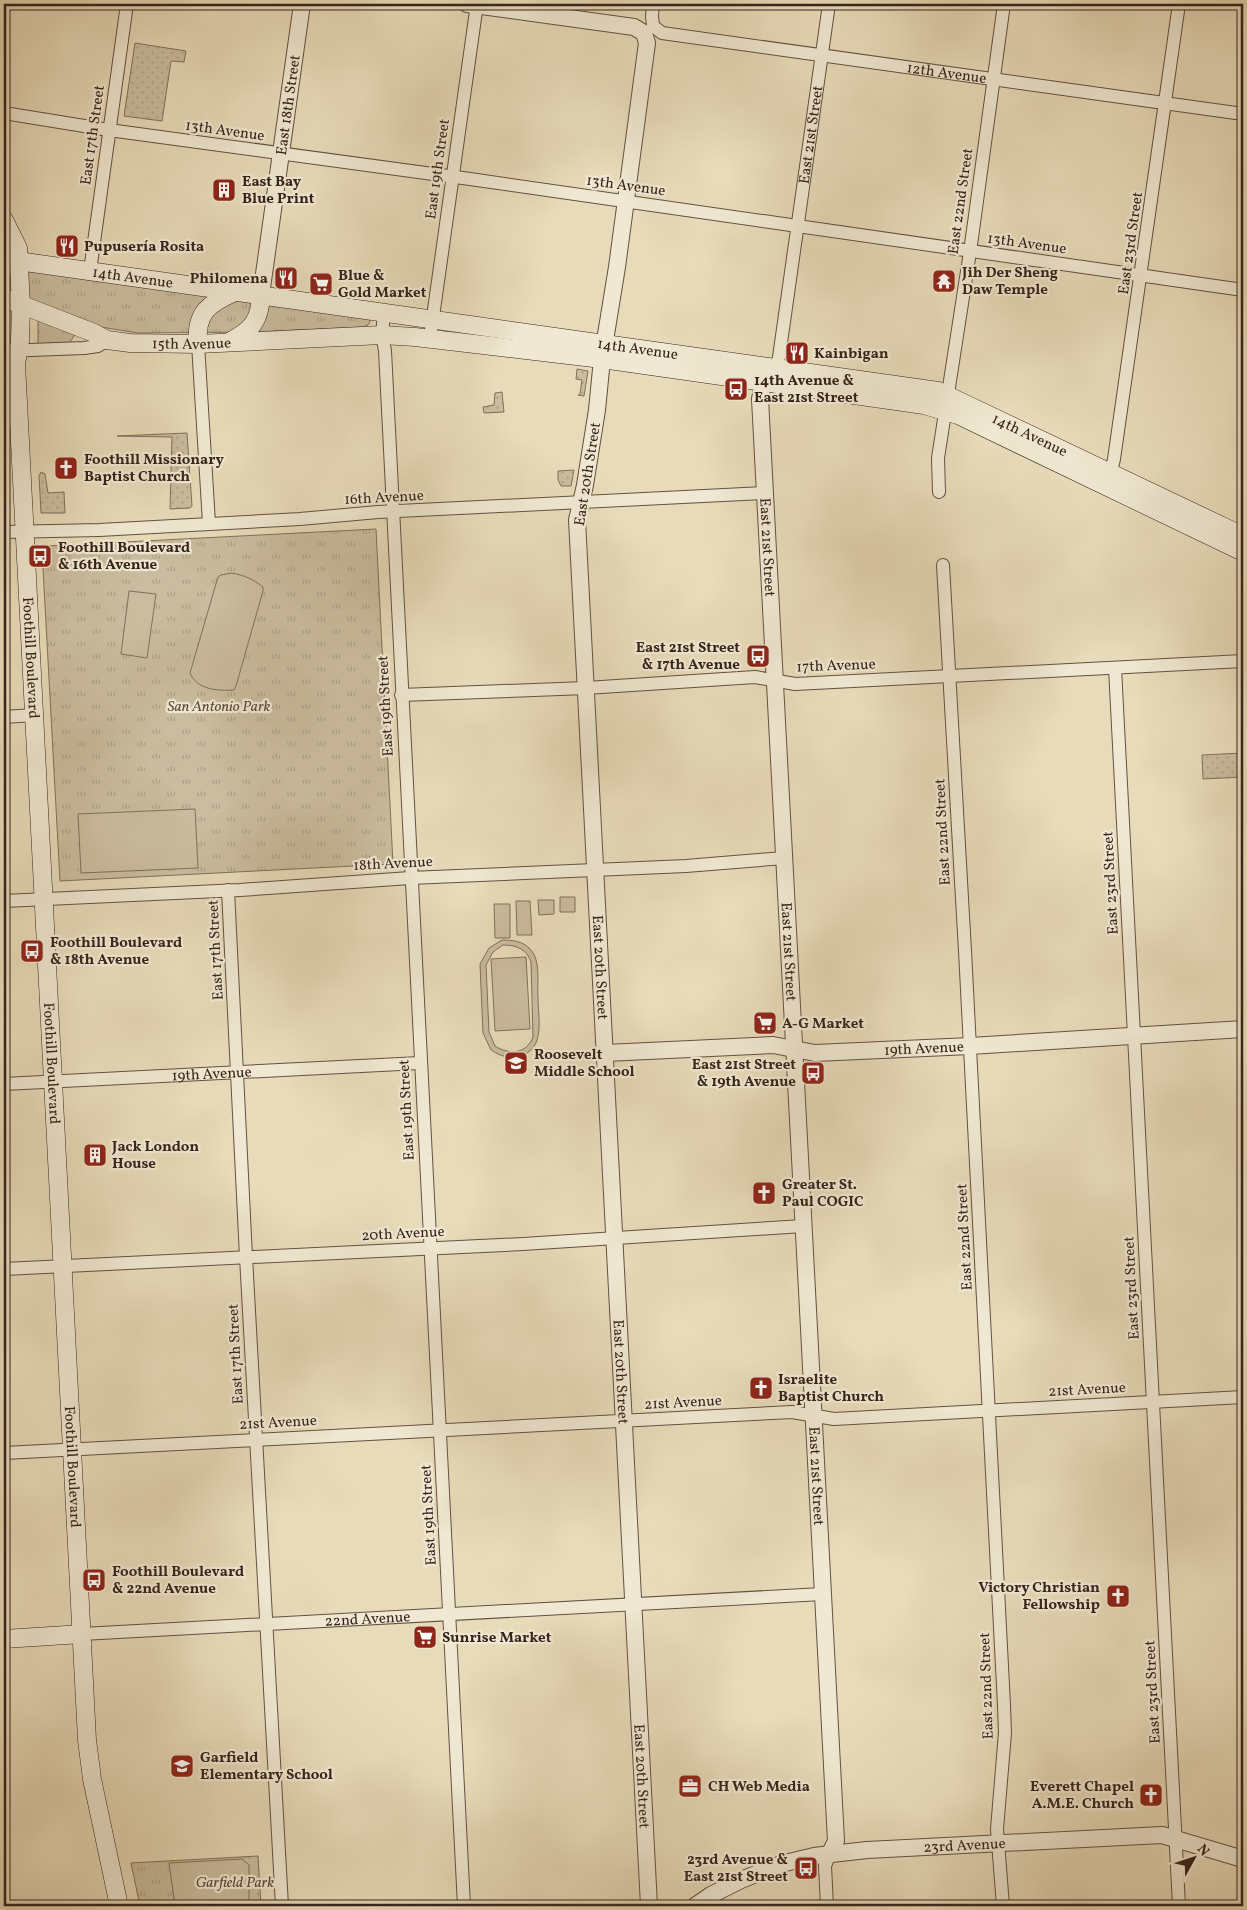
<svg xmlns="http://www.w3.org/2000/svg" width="1247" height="1910" viewBox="0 0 1247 1910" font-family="Vollkorn,serif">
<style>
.grass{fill:url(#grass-dots);stroke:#80705c}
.park{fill:url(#park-tufts);stroke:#80705c}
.garden{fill:#cabc9e;stroke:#80705c;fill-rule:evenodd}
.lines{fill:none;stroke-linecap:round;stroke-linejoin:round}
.minor-casing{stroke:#635142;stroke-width:14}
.tertiary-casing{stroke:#635142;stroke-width:18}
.secondary-casing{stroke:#37231b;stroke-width:19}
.minor{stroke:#f0e8d2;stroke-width:12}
.tertiary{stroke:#f0e8d2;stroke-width:16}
.secondary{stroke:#f0e8d2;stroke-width:18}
.labels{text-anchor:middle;stroke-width:4.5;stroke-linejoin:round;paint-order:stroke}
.street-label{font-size:15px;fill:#37231b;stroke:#f0e8d2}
.poi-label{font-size:15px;font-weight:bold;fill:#37231b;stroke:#f0e8d2;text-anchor:start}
.park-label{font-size:15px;font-style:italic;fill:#5c493c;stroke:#f0e8d2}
</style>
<defs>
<pattern id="grass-dots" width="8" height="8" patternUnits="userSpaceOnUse" patternTransform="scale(1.25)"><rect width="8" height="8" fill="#cabc9e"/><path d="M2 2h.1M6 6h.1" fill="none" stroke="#aea188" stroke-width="1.8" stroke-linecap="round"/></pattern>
<pattern id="park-tufts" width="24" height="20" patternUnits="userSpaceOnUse" patternTransform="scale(1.25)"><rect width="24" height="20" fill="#cabc9e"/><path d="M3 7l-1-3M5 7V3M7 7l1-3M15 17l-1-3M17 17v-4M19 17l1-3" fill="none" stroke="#aea188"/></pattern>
</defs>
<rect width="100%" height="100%" fill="#e8dbb9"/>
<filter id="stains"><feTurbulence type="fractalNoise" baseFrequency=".004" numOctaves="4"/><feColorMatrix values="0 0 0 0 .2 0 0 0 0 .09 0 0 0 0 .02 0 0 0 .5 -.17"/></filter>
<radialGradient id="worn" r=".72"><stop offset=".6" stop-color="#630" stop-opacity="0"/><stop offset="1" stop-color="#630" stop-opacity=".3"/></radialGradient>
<path class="grass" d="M135,43L186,51L184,62L171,61L162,121L124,116Z
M577,369L588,371L584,396L578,395L580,394L582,380L576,379Z
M502,392L504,412L484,413L483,407L494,405L495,393Z
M187,433L192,506L190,508L170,509L172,437L117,436Z
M574,470L571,486H561L558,480V471Z
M41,472L45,474L48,493L64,492L65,513H41L39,476Z
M1243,753V777L1203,779L1202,755Z"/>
<path class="park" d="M4,267L369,318L370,322L368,325L363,327L254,332L138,333L82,324L70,342L61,345L38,346V305L4,292Z
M376,529L393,864L60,881L42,550L47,546Z
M258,1856L261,1906H140L131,1863Z"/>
<path class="garden" d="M231,573C244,575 253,579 263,587V591L236,686L234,690C218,691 197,690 190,673L218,577L221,575Z
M129,591L156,594L147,658L121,654Z
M195,809L198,868L81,873L78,814Z
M560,897H575V912H560Z
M538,900H554V914L539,915Z
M516,901H530L532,935H517Z
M494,904H510V938H495Z
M502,940C512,940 523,941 530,949C541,960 537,982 538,997C538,1018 546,1049 520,1056C509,1059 500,1056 491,1050L483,1033L480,964L489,948ZM503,945C516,945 527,949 531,962L533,1037C527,1054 509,1055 495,1046L489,1032L486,965L493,952Z
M526,957L530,1029L495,1031L491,959Z
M242,1859L249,1865V1906H175L169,1863Z"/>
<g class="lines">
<g class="minor-casing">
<g id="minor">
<path id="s1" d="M653,4L652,16L653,26L662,33L1243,114"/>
<path d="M4,113L109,130L470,179L1243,290"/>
<path d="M90,271L127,4"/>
<path d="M384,313L382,335L385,351L464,1906"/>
<path d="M430,338L477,4"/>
<path d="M198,344L209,523"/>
<path d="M4,351L84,348L98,346L107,340"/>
<path id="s2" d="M776,368L779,357L829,4"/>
<path d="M1109,481L1114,459L1179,4"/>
<path d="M939,492L938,458L970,252L1004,4"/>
<path d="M4,532L99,530L300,519L378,512L766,493"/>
<path d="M943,565L965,951L1004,1705L1005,1733L997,1829L1003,1906"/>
<path d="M1115,668L1179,1906"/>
<path d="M401,695L586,688L755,677L795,684L1243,661"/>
<path d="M4,717L34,715"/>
<path d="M228,890L246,1257L282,1906"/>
<path d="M4,901L240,890L410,878L686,866L784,858"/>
<path id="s3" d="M4,1084L420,1063"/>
<path d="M4,1269L523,1244L803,1226"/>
<path d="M4,1453L792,1412L834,1419L1243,1397"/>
<path id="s4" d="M82,1634L822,1594"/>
<path d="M827,1906L825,1866L830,1853"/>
</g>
</g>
<g class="tertiary-casing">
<g id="tertiary">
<path id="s5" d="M467,4L634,27L644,33L647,43L617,267L602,359L597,410L585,485L577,520C602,982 624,1444 649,1906"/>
<path id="s6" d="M261,295L302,4"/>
<path id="s7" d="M773,372L762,389L760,399L836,1841L830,1853"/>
<path id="s8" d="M606,1053L773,1045L815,1053L970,1046L1243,1029"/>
<path id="s9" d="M695,1906L711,1895L741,1880L781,1864L814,1856L867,1850L1162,1835L1243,1859"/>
</g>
</g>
<g class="secondary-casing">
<g id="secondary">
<path id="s10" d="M4,220L18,248L21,305L20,341L16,364L87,1740L92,1779L119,1906"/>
<path id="s11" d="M4,259L938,391L1243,536"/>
<path id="s12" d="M4,298L94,333L107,340L130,343L198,344L382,335L415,337L602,359L924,405L958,415L1243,552"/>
<path d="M229,342C252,330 260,321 261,295"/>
<path d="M198,344C195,313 209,303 235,292"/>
<path d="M4,1639L82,1634"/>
</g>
</g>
<use href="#minor" class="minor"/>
<use href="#tertiary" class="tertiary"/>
<use href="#secondary" class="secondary"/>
</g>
<defs>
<g id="building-square" transform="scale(1.25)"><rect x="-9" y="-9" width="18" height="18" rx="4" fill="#8f2418" stroke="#f0e8d2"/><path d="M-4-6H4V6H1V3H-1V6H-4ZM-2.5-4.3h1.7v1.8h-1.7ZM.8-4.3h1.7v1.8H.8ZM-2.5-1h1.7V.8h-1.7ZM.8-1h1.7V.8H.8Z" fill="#fff"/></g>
<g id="restaurant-square" transform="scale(1.25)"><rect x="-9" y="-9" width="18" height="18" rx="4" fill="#8f2418" stroke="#f0e8d2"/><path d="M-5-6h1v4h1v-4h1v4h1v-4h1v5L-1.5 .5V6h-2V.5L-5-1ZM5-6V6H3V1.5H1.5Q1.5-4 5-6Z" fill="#fff"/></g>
<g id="temple-square" transform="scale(1.25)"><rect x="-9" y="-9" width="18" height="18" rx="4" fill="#8f2418" stroke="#f0e8d2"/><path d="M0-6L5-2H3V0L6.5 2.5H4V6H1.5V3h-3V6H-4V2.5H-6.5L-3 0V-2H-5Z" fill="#fff"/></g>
<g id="supermarket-square" transform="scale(1.25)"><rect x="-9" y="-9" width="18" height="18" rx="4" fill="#8f2418" stroke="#f0e8d2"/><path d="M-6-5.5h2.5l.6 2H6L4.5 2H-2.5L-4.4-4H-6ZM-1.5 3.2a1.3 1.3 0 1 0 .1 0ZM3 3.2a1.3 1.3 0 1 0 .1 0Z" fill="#fff"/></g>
<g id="bus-square" transform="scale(1.25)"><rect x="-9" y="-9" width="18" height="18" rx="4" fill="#8f2418" stroke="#f0e8d2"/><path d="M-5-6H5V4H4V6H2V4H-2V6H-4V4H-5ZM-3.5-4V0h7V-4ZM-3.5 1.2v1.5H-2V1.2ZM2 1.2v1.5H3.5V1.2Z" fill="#fff"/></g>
<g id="church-square" transform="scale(1.25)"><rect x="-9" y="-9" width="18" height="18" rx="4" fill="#8f2418" stroke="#f0e8d2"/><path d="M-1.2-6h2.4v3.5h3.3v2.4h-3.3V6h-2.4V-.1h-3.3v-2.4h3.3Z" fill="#fff"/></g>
<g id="school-square" transform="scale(1.25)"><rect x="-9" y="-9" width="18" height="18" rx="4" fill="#8f2418" stroke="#f0e8d2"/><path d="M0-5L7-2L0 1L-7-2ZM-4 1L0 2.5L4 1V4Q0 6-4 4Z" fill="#fff"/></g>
<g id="office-square" transform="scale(1.25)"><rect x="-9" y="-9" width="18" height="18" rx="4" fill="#8f2418" stroke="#f0e8d2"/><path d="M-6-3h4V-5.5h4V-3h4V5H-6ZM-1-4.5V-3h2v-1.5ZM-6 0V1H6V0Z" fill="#fff"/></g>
</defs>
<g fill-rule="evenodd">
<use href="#building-square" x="224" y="190"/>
<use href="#restaurant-square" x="67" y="246"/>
<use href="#restaurant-square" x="286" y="278"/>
<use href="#temple-square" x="944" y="281"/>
<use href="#supermarket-square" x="321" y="284"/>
<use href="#restaurant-square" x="797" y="353"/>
<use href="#bus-square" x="736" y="389"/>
<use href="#church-square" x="66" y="468"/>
<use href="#bus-square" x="40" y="556"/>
<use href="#bus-square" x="758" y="656"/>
<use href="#bus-square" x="32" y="951"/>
<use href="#supermarket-square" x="765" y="1023"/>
<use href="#school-square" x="516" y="1063"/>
<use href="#bus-square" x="813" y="1073"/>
<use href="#building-square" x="95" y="1155"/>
<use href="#church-square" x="764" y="1193"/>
<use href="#church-square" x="761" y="1388"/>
<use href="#bus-square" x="94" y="1580"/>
<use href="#church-square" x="1118" y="1596"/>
<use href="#supermarket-square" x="425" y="1637"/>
<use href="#school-square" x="182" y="1766"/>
<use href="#office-square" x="690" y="1786"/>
<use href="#church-square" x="1151" y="1795"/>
<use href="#bus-square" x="806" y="1868"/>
</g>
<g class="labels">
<g class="street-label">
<text dy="5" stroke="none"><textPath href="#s1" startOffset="321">12th Avenue</textPath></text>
<text dy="5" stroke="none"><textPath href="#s6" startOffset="192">East 18th Street</textPath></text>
<text transform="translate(225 130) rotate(8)" y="5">13th Avenue</text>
<text transform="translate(92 135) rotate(-82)" y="5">East 17th Street</text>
<text dy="5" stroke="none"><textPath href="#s2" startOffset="236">East 21st Street</textPath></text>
<text transform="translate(437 169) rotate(-82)" y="5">East 19th Street</text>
<text transform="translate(626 185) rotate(8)" y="5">13th Avenue</text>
<text transform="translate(960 201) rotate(-82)" y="5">East 22nd Street</text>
<text transform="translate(1027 243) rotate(8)" y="5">13th Avenue</text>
<text transform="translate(1130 243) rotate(-82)" y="5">East 23rd Street</text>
<text dy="5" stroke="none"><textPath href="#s11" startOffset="130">14th Avenue</textPath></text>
<text dy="5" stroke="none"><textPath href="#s12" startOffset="196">15th Avenue</textPath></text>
<text dy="5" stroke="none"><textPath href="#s11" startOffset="640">14th Avenue</textPath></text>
<text dy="5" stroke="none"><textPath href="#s11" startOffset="1045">14th Avenue</textPath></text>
<text transform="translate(587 474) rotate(-81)" y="5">East 20th Street</text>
<text transform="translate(384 497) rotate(-3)" y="5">16th Avenue</text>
<text dy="5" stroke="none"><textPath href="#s7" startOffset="179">East 21st Street</textPath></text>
<text dy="5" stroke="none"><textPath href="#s10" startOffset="442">Foothill Boulevard</textPath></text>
<text transform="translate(836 665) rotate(-2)" y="5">17th Avenue</text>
<text transform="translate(385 706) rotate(-93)" y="5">East 19th Street</text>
<text transform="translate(942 832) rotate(-93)" y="5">East 22nd Street</text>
<text transform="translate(393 863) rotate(-3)" y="5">18th Avenue</text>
<text transform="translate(1110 883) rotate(-93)" y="5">East 23rd Street</text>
<text transform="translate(215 950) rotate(-93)" y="5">East 17th Street</text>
<text dy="5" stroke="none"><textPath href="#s7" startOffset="584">East 21st Street</textPath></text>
<text dy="5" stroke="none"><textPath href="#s5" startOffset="1121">East 20th Street</textPath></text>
<text dy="5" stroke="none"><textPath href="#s8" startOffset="319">19th Avenue</textPath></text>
<text dy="5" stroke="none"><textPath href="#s10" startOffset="848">Foothill Boulevard</textPath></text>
<text dy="5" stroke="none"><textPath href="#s3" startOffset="208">19th Avenue</textPath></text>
<text transform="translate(406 1110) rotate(-93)" y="5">East 19th Street</text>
<text transform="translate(403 1233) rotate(-3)" y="5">20th Avenue</text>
<text transform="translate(964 1237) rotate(-93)" y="5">East 22nd Street</text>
<text transform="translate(1131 1288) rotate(-93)" y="5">East 23rd Street</text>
<text transform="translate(235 1354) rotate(-93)" y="5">East 17th Street</text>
<text dy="5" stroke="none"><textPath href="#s5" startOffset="1526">East 20th Street</textPath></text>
<text transform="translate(1087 1389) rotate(-3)" y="5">21st Avenue</text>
<text transform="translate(683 1402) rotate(-3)" y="5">21st Avenue</text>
<text transform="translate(278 1422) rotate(-3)" y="5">21st Avenue</text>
<text dy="5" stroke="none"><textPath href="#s10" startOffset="1252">Foothill Boulevard</textPath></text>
<text dy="5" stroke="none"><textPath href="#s7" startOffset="1109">East 21st Street</textPath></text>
<text transform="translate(428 1515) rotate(-93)" y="5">East 19th Street</text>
<text dy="5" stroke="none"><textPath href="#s4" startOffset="286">22nd Avenue</textPath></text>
<text transform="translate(986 1686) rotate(-92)" y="5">East 22nd Street</text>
<text transform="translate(1152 1692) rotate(-93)" y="5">East 23rd Street</text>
<text dy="5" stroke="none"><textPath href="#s5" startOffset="1931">East 20th Street</textPath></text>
<text dy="5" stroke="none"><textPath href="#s9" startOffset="281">23rd Avenue</textPath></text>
</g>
<g class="poi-label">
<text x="242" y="186">East Bay<tspan x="242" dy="17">Blue Print</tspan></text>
<text x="84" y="251">Pupusería Rosita</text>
<text x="962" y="277">Jih Der Sheng<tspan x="962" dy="17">Daw Temple</tspan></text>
<text x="338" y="280">Blue &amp;<tspan x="338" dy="17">Gold Market</tspan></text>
<text x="268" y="283" text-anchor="end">Philomena</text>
<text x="814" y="358">Kainbigan</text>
<text x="754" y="385">14th Avenue &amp;<tspan x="754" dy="17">East 21st Street</tspan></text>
<text x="84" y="464">Foothill Missionary<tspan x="84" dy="17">Baptist Church</tspan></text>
<text x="58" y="552">Foothill Boulevard<tspan x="58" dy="17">&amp; 16th Avenue</tspan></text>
<text x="740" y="652" text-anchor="end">East 21st Street<tspan x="740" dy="17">&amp; 17th Avenue</tspan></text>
<text x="50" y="947">Foothill Boulevard<tspan x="50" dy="17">&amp; 18th Avenue</tspan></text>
<text x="782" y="1028">A-G Market</text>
<text x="534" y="1059">Roosevelt<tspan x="534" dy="17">Middle School</tspan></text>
<text x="796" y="1069" text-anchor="end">East 21st Street<tspan x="796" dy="17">&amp; 19th Avenue</tspan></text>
<text x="112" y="1151">Jack London<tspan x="112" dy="17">House</tspan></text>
<text x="782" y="1189">Greater St.<tspan x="782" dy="17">Paul COGIC</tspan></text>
<text x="778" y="1384">Israelite<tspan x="778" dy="17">Baptist Church</tspan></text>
<text x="112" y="1576">Foothill Boulevard<tspan x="112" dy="17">&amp; 22nd Avenue</tspan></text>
<text x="1100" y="1592" text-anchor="end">Victory Christian<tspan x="1100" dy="17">Fellowship</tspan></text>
<text x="442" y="1642">Sunrise Market</text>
<text x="200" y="1762">Garfield<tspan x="200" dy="17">Elementary School</tspan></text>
<text x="708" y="1791">CH Web Media</text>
<text x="1134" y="1791" text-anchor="end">Everett Chapel<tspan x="1134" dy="17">A.M.E. Church</tspan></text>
<text x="788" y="1864" text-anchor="end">23rd Avenue &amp;<tspan x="788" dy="17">East 21st Street</tspan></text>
</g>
<g class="park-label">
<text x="219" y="711">San Antonio Park</text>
<text x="235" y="1887">Garfield Park</text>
</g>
</g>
<rect width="1247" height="1910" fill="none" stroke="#e8dbb9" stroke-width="20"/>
<rect x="5" y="5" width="1237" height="1900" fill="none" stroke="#37231b" stroke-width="2.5"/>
<rect x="10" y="10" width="1227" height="1890" fill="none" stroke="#37231b"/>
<g transform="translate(1194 1858) rotate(50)" stroke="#f0e8d2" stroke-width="4" paint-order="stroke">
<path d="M0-4L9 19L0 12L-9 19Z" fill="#37231b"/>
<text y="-8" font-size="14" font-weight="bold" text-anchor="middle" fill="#37231b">N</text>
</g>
<rect width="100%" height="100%" filter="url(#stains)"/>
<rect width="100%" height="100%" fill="url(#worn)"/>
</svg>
